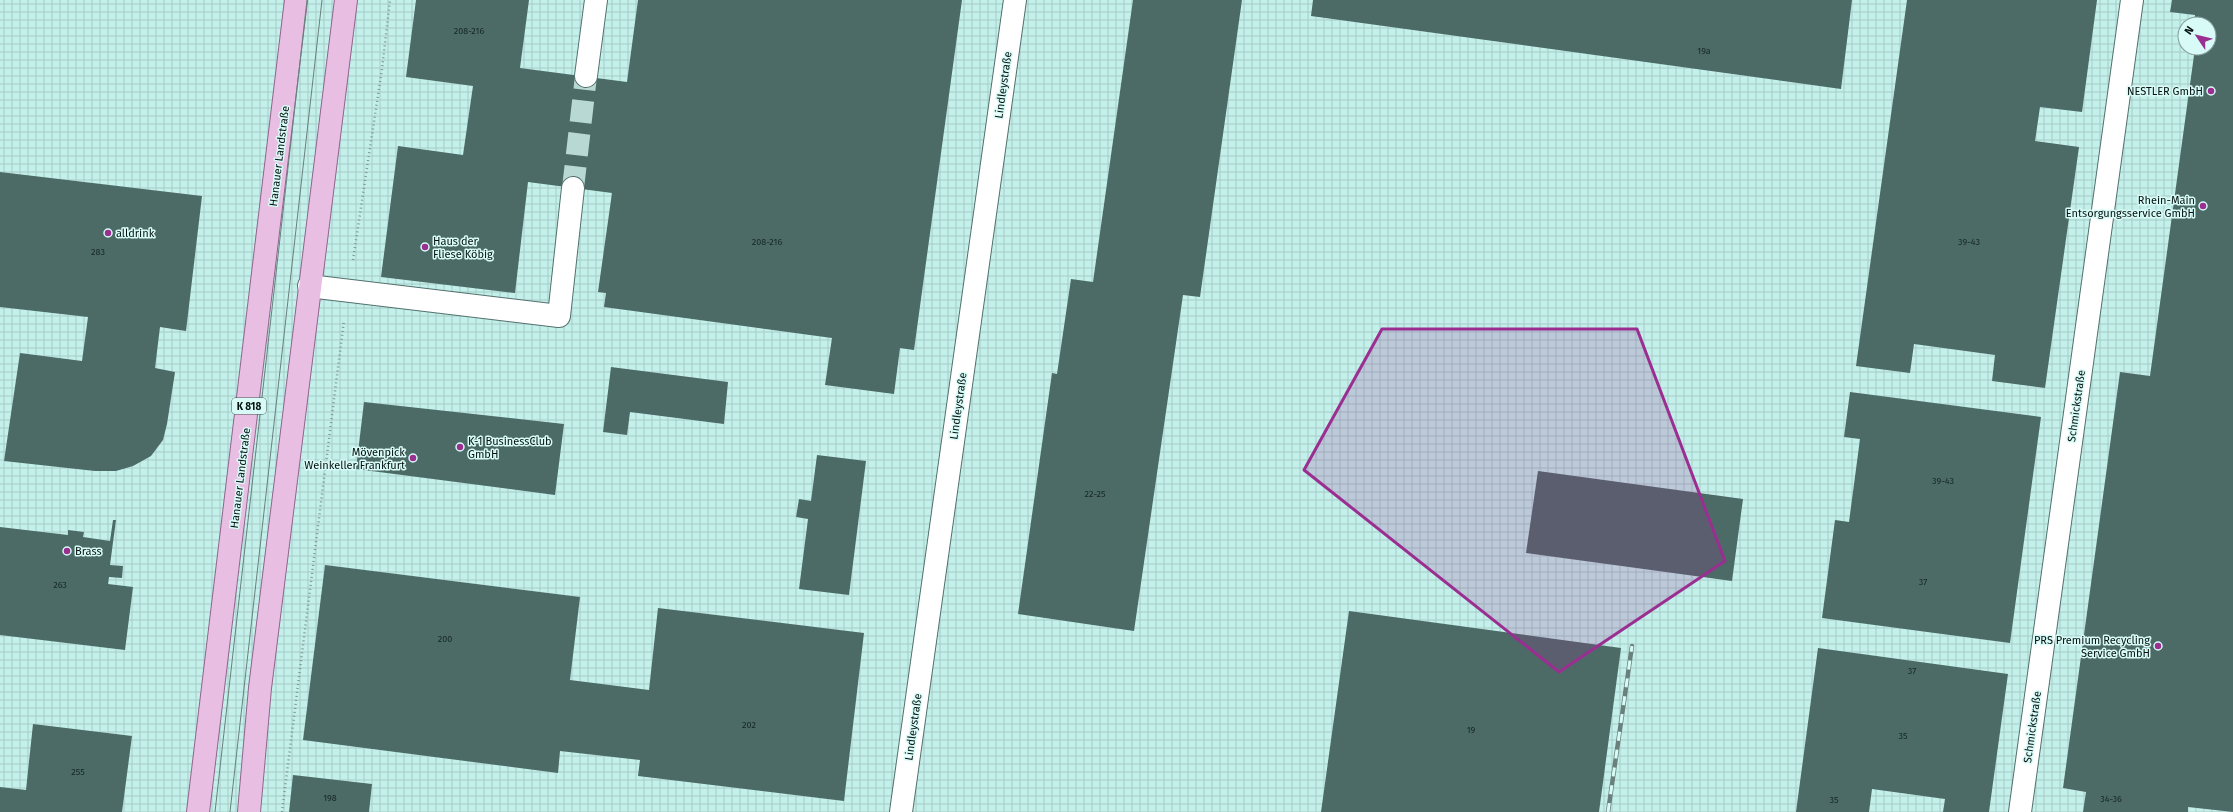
<svg xmlns="http://www.w3.org/2000/svg" width="2233" height="812" viewBox="0 0 2233 812" font-family="'Fira Sans',sans-serif">
<style>
.industrial{fill:url(#industrial-grid);fill-rule:evenodd}
.building{fill:#4c6b67}
.lines{fill:none;stroke-linecap:round;stroke-linejoin:round}
.minor-tunnel{stroke:#b8d8d4;stroke-width:22;stroke-dasharray:22 11;stroke-linecap:butt}
.minor-casing{stroke:#52716d;stroke-width:24}
.major-casing{stroke:#8f668d;stroke-width:24}
.path{stroke:#7d9693;stroke-width:2.5;stroke-dasharray:1 3;stroke-linecap:butt}
.minor{stroke:#fff;stroke-width:22}
.major{stroke:#e9bee3;stroke-width:22}
.tram{stroke:#69807d;stroke-width:1}
.rail-casing{stroke:#69807d;stroke-width:4.5}
.rail{stroke:#d8fbf7;stroke-width:3;stroke-dasharray:9;stroke-linecap:butt}
.marked{fill:#9b2f91;fill-opacity:0.2;stroke:#9b2f91;stroke-width:3;stroke-linejoin:round}
.poi-dot{fill:#9b2f91;stroke:#d8fbf7;stroke-width:1.5}
.labels{text-anchor:middle;stroke-width:3;stroke-linejoin:round;paint-order:stroke}
.number-label{font-size:9px;fill:#172826}
.shield{fill:#d8fbf7;stroke:#445755;stroke-width:1}
.shield-label{font-size:10px;font-weight:bold;fill:#051110}
.street-label{font-size:11px;fill:#051110;stroke:#d8fbf7}
.poi-label{font-size:11px;fill:#051110;stroke:#d8fbf7;text-anchor:end}
</style>
<defs>
<pattern id="industrial-grid" width="8" height="8" patternUnits="userSpaceOnUse"><rect width="8" height="8" fill="#c4f0eb"/><path d="M0 4h8M4 0v8" fill="none" stroke="#a7cdc8"/></pattern>
</defs>
<rect width="100%" height="100%" fill="#d8fbf7"/>
<path class="industrial" d="M0,0H2233V812H0ZM2185,24H2209V48H2185Z"/>
<path class="building" d="M416,0H529L520,68L627,82L638,0H962L914,350L900,348L894,394L825,385L832,338L604,307L606,293L598,292L612,193L528,182L515,293L381,277L398,146L463,155L473,86L406,77Z
M1133,0H1242L1200,297L1183,295L1134,631L1018,614L1052,373L1057,374L1071,279L1093,282Z
M1313,0H1852L1841,89L1311,16Z
M1907,0H2097L2082,112L2040,107L2035,141L2079,147L2045,388L1992,381L1995,355L1914,344L1910,373L1856,366Z
M2172,0H2233V812L2188,807V812H2083L2086,792L2063,788L2120,372L2150,376L2195,48H2209V24H2194L2195,15L2170,12Z
M0,172L202,196L186,331L160,327L155,368L175,372L167,424L163,440L151,456L133,466L116,471H95L4,461L20,353L82,361L88,317L0,307Z
M611,367L728,382L724,424L630,412L627,435L603,432Z
M1850,392L2041,417L2010,643L1822,618L1835,520L1849,522L1860,439L1844,437Z
M364,402L564,424L555,495L356,469Z
M817,455L866,461L849,595L799,589L808,519L796,517L799,499L811,501Z
M1538,471L1743,499L1732,581L1526,553Z
M113,520H116L110,565L123,566L122,578L109,577L108,584L133,587L125,650L0,635V527L68,535V530L84,532L83,537L110,541Z
M325,565L580,597L570,680L649,690L658,608L864,633L844,801L638,776L640,760L560,751L558,773L303,740Z
M1349,611L1621,648L1599,812H1321Z
M1818,648L2008,674L1989,812H1943L1945,799L1872,789L1869,812H1796Z
M33,724L132,736L122,812H0V787L26,790Z
M293,775L372,784L369,812H289Z"/>
<g class="lines">
<path class="minor-tunnel" d="M573,188L586,76"/>
<g class="minor-casing">
<path id="minor" d="M586,76L596,0
M309,286L559,316L573,188
M901,812L1015,0
M2020,812L2132,0"/>
</g>
<g class="major-casing">
<path id="major" d="M198,812L296,0
M249,812L260,688L346,0"/>
</g>
<path class="path" d="M353,260L382,69L390,0
M282,812L344,320"/>
<use href="#minor" class="minor"/>
<use href="#major" class="major"/>
<path class="tram" d="M215,812L307,0
M230,812L322,0"/>
<g class="rail-casing">
<path id="rail" d="M1608,812L1632,646"/>
</g>
<use href="#rail" class="rail"/>
</g>
<path class="marked" d="M1382,329H1637L1725,561L1559,672L1304,470Z"/>
<g class="poi-dot">
<circle cx="2211" cy="91" r="4"/>
<circle cx="2203" cy="206" r="4"/>
<circle cx="108" cy="233" r="4"/>
<circle cx="425" cy="247" r="4"/>
<circle cx="460" cy="447" r="4"/>
<circle cx="413" cy="458" r="4"/>
<circle cx="67" cy="551" r="4"/>
<circle cx="2158" cy="646" r="4"/>
</g>
<g class="labels">
<g class="number-label">
<text x="469" y="34">208-216</text>
<text x="1704" y="54">19a</text>
<text x="767" y="245">208-216</text>
<text x="1969" y="245">39-43</text>
<text x="98" y="255">283</text>
<text x="1943" y="484">39-43</text>
<text x="1095" y="497">22-25</text>
<text x="1923" y="585">37</text>
<text x="60" y="588">263</text>
<text x="445" y="642">200</text>
<text x="1912" y="674">37</text>
<text x="749" y="728">202</text>
<text x="1471" y="733">19</text>
<text x="1903" y="739">35</text>
<text x="78" y="775">255</text>
<text x="330" y="801">198</text>
<text x="2111" y="802">34-36</text>
<text x="1834" y="803">35</text>
</g>
<rect class="shield" x="232" y="398" width="34" height="16" rx="3"/>
<g class="shield-label">
<text x="249" y="410">K 818</text>
</g>
<g class="street-label">
<text transform="translate(1003 85) rotate(-82)" y="4">Lindleystraße</text>
<text transform="translate(279 156) rotate(-83)" y="4">Hanauer Landstraße</text>
<text transform="translate(958 406) rotate(-82)" y="4">Lindleystraße</text>
<text transform="translate(2076 406) rotate(-82)" y="4">Schmickstraße</text>
<text transform="translate(240 478) rotate(-83)" y="4">Hanauer Landstraße</text>
<text transform="translate(913 727) rotate(-82)" y="4">Lindleystraße</text>
<text transform="translate(2032 727) rotate(-82)" y="4">Schmickstraße</text>
</g>
<g class="poi-label">
<text x="2203" y="95">NESTLER GmbH</text>
<text x="2195" y="204">Rhein-Main<tspan x="2195" dy="13">Entsorgungsservice GmbH</tspan></text>
<text x="116" y="237" text-anchor="start">alldrink</text>
<text x="433" y="245" text-anchor="start">Haus der<tspan x="433" dy="13">Fliese Köbig</tspan></text>
<text x="468" y="445" text-anchor="start">K-1 BusinessClub<tspan x="468" dy="13">GmbH</tspan></text>
<text x="405" y="456">Mövenpick<tspan x="405" dy="13">Weinkeller Frankfurt</tspan></text>
<text x="75" y="555" text-anchor="start">Brass</text>
<text x="2150" y="644">PRS Premium Recycling<tspan x="2150" dy="13">Service GmbH</tspan></text>
</g>
</g>
<g transform="translate(2197 36) rotate(305)"><circle r="19" fill="#d8fbf7" stroke="#849d9b"/>
<path d="M0-3L7 15L0 10L-7 15Z" fill="#9b2f91"/>
<text y="-6" font-size="11" font-weight="bold" text-anchor="middle" fill="#051110">N</text>
</g>
</svg>
